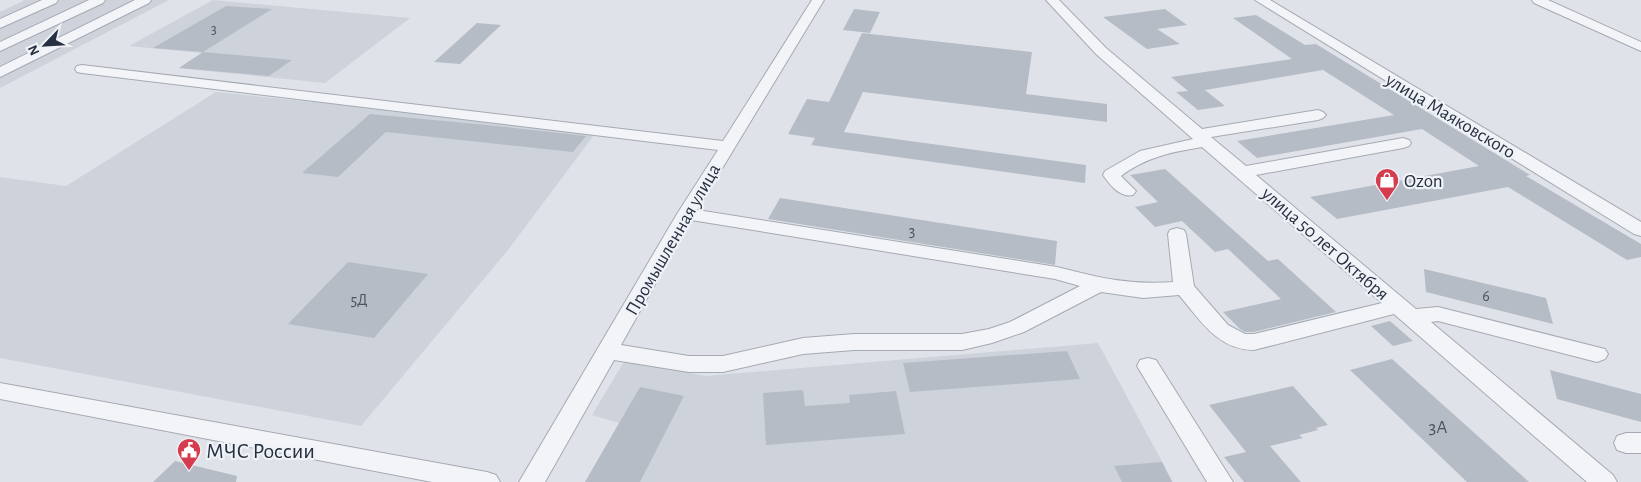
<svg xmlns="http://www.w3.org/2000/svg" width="1641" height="482" viewBox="0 0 1641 482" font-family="'Alegreya Sans',sans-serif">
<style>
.built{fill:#cdd2db}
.building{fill:#b6bcc6}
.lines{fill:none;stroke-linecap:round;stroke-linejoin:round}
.minor-casing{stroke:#a4aab3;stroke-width:2}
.minor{fill:#f2f4f7;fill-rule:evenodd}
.labels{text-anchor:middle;stroke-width:4.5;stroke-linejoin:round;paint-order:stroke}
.far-number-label{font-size:14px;fill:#4b5362}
.number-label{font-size:16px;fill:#4b5362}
.street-label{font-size:19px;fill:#273041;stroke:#eff2f7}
.poi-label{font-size:19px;fill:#273041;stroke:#eff2f7;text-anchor:start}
.near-number-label{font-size:19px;fill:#4b5362}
.near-poi-label{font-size:22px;fill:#273041;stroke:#eff2f7;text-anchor:start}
</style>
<rect width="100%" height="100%" fill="#dfe3e9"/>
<path class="built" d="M25,0H169L0,88V12Z
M213,0L410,18L325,83L179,68L202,53L129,46Z
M216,92L597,131L508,250L361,426L0,358V177L66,186Z
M1098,343L1173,482H585L619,423L592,415L625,360L706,376Z"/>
<path class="building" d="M226,6L272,9L203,52L153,48Z
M854,9L880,12L870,33L843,30Z
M1165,9L1187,25L1157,29L1180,44L1147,49L1103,17Z
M1256,15L1305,45L1316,44L1530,175L1526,176L1641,244V257L1627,260L1508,187L1337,219L1310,197L1479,166L1422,129L1257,158L1237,141L1394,115L1323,70L1205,90L1225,106L1198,110L1176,92L1188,91L1171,77L1292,59L1233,18Z
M477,23L501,25L460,64L434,62Z
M862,33L1032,52L1026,94L1107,104V122L863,92L844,132L1086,165L1085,183L811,145L815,138L788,134L807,99L829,102Z
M203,52L292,60L269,76L179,68Z
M370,114L497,126L586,136L573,152L386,132L338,177L302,173Z
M1165,169L1268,261L1278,259L1336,312L1254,332H1245L1240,329L1223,312L1281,299L1228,249L1215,252L1182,221L1155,227L1135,207L1158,202L1130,175Z
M780,198L1057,241L1055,265L768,219Z
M348,262L428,274L374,338L288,324Z
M1424,269L1546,298L1553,324L1426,292Z
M1390,321L1413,341L1393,346L1371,326Z
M1067,351L1080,379L910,392L903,363Z
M1392,359L1529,482H1467L1350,370Z
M1550,370L1641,394V422L1557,399Z
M1293,386L1328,425L1316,428L1318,430L1299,435L1303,438L1270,446L1301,482H1244L1224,457L1246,452L1209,405Z
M640,387L684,396L640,482H585Z
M803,390L805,406L850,403L849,395L896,391L905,434L766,445L763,393Z
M175,461L237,476L236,482H153Z
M1162,462L1172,482H1122L1114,466Z"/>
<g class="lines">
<g class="minor-casing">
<path id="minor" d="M42,0H58L56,3L0,28V19Z
M89,0H105L103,3L0,51V42Z
M135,0H151L149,3L0,77V67Z
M812,0H824L697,210L1057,267C1100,278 1128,285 1173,282L1168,234L1170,230L1177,228L1184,230L1186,234L1194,286L1228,325L1245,334H1254L1382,303L1202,147C1172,152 1146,157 1121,176L1136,191L1133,195C1120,198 1110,185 1103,175L1105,171L1140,151L1193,139L1096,54L1046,0H1059L1106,48L1202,129L1318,110L1323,112L1326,115L1323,118L1318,120L1211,137L1246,166L1403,138L1409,140L1411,143L1409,146L1403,148L1256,175L1416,309L1438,307L1605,349L1608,354L1605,359L1597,362L1438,321L1431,322L1613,475L1617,482H1587L1394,314L1254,350C1218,350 1200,320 1179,295L1143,298L1101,292L1024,332L992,343L962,350H854L803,354L723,372H689L614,360L545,482H519L677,214L718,150L82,73L77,72L75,69L77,66L82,65L723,141ZM691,220L1055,279L1080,286L1010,322L989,329L962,334H854L803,338L723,356H689L621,345Z
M1255,0H1270L1641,222V236L1634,234Z
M1532,0H1548L1641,42V51L1534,3Z
M1148,358L1156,360L1233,482H1207L1137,366L1140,360Z
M0,383L487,472L496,475L500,482H432L0,399Z
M1626,433H1641V453H1626L1617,450L1614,443L1617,436Z"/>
</g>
<use href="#minor" class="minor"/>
</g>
<defs>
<g id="shop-pin" transform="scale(1.25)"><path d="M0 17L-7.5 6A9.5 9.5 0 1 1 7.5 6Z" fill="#d53d4e" stroke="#eff2f7"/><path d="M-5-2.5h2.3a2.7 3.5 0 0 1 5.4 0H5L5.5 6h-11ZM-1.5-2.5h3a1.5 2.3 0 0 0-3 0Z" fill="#fff"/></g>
<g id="civic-pin" transform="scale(1.25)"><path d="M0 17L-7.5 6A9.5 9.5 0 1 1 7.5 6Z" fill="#d53d4e" stroke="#eff2f7"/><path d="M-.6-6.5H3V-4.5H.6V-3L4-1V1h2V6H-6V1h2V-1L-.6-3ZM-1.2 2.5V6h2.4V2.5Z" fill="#fff"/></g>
</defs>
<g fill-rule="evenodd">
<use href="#shop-pin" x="1387" y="180"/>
<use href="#civic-pin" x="189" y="450"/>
</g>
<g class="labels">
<g class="far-number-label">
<text x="214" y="34">3</text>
</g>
<g class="number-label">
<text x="912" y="236">3</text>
<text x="1486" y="301">6</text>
<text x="359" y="305">5Д</text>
</g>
<g class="street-label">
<text transform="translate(1451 115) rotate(31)" y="7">улица Маяковского</text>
<text transform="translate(672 239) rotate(-60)" y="7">Промышленная улица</text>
<text transform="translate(1326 243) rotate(41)" y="7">улица 50 лет Октября</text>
</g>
<g class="poi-label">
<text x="1404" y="187">Ozon</text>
</g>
<g class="near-number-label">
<text x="1438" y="433">3А</text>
</g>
<g class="near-poi-label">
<text x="206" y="458">МЧС России</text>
</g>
</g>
<g transform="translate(45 45) rotate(245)" stroke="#eff2f7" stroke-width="4" paint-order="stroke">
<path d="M0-4L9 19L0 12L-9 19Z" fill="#273041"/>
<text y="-8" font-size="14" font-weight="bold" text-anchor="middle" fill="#273041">N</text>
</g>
</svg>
